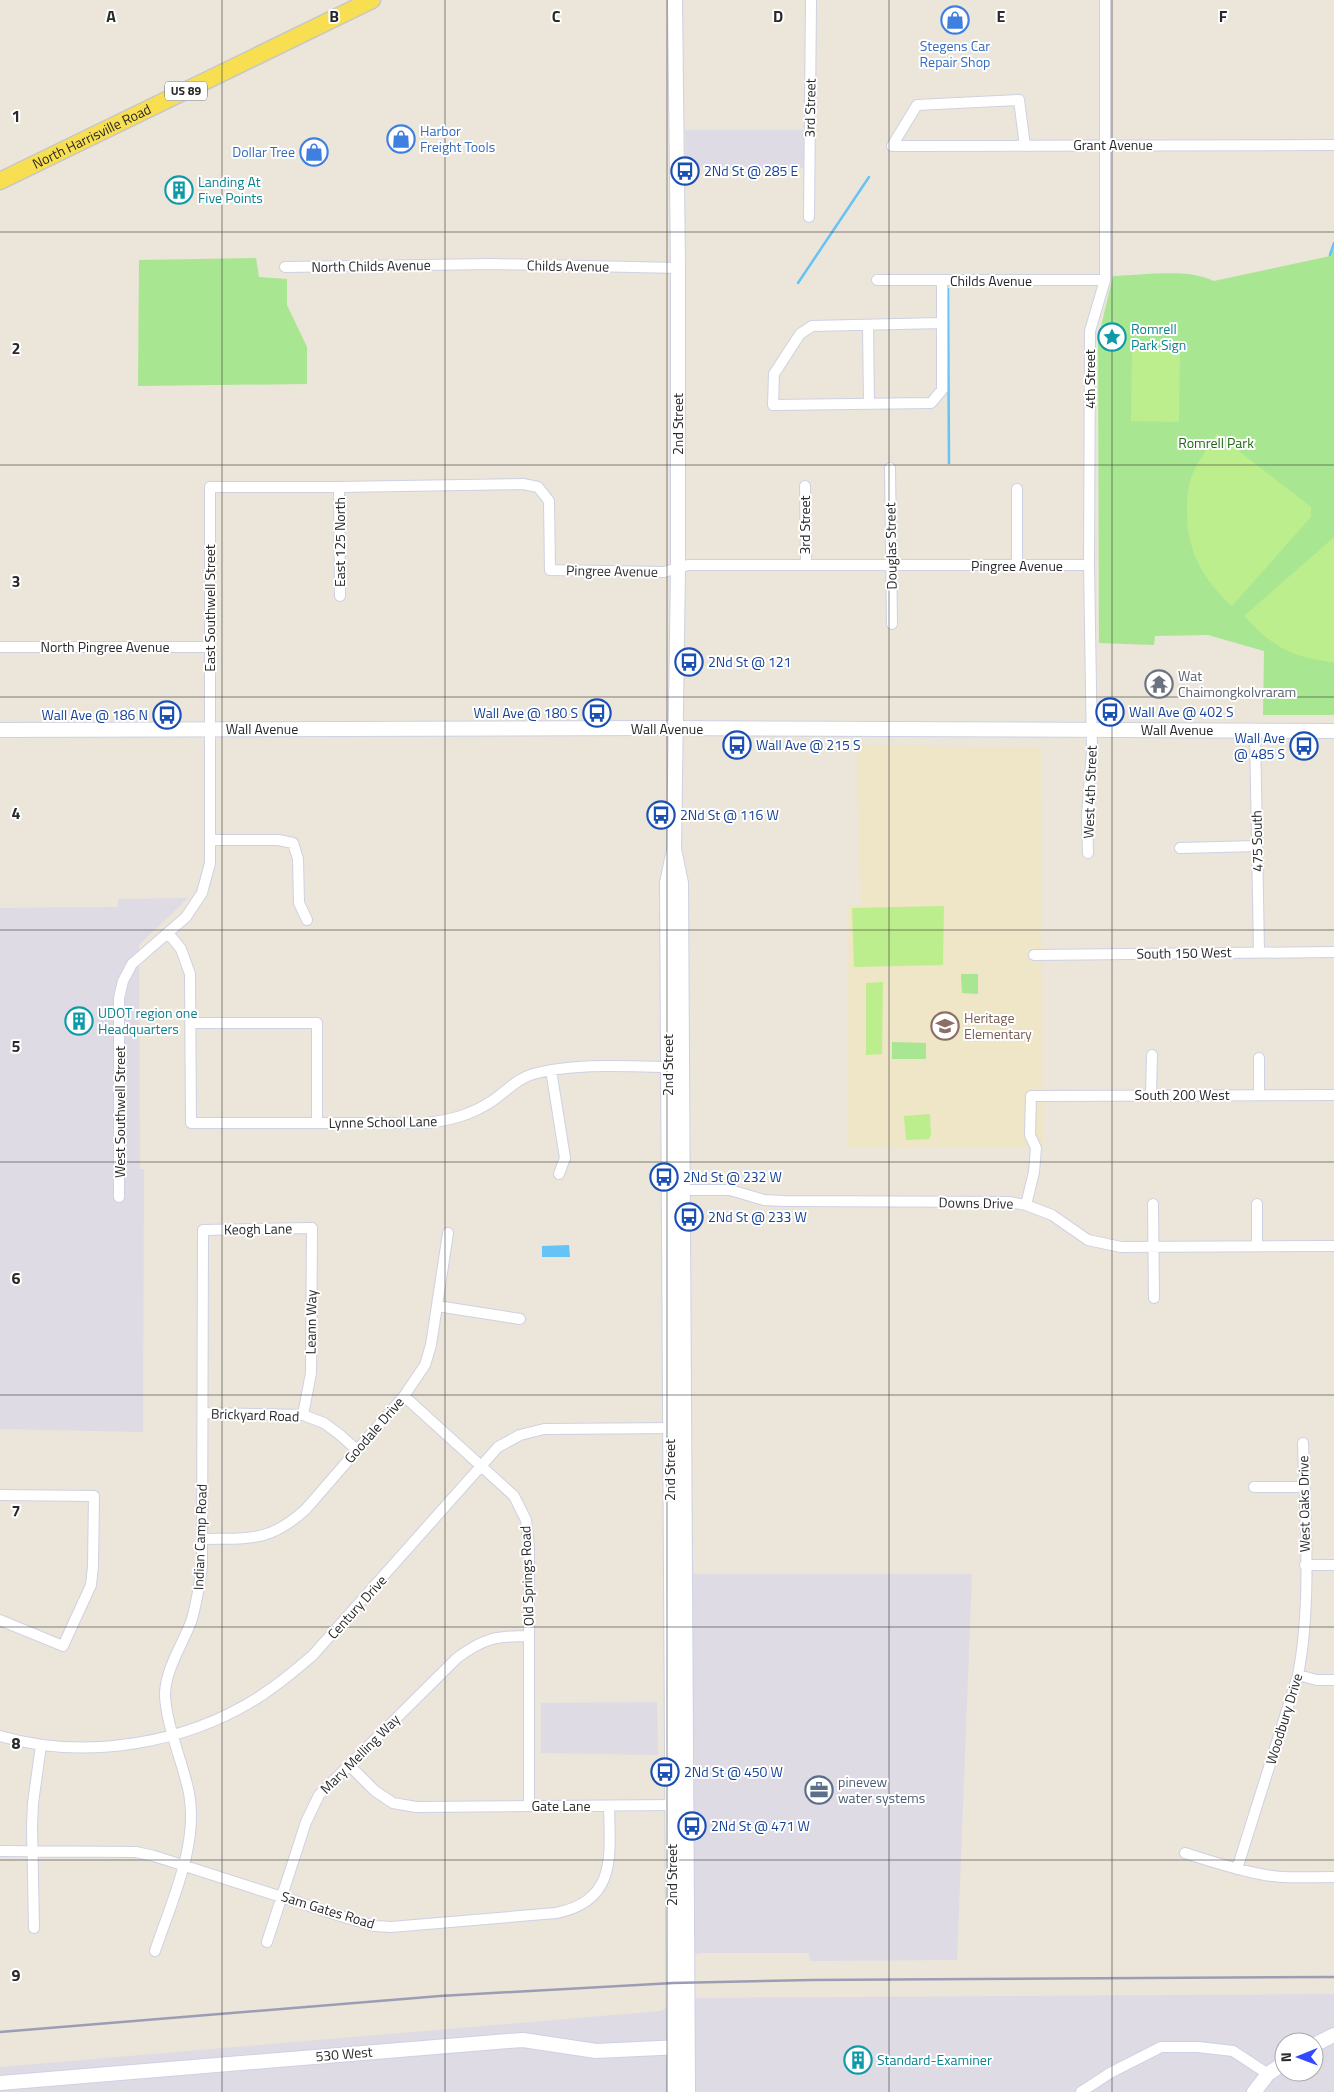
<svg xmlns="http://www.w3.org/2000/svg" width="1334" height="2092" viewBox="0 0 1334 2092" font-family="'Titillium Web',sans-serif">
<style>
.industrial{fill:#dedbe4;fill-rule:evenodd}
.education{fill:#efe5c7}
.green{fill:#a8e692}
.pitch{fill:#bdee8d}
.water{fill:#65c3f5}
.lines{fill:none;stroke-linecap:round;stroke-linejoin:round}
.stream{stroke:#65c3f5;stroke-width:2.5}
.street-casing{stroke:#ced1e3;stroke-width:12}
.secondary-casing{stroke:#ced1e3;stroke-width:16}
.primary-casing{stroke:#c7c7c7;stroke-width:19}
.street{stroke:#fff;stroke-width:10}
.secondary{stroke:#fff;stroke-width:14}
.primary{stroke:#f8df52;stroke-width:16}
.rail{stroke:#9c9db4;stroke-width:2.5}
.grid{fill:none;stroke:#292929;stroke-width:1;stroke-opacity:0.55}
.labels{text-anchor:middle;stroke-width:4;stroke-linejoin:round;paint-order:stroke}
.shield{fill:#fff;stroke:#696969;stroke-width:1}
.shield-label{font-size:12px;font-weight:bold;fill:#292929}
.shop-label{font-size:14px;fill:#366cbe;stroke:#fff}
.street-label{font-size:14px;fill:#292929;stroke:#fff}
.transit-label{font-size:14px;fill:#164399;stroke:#fff;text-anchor:start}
.culture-label{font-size:14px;fill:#0d838f;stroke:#fff;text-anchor:start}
.park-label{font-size:14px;fill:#206915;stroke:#fff}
.worship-label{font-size:14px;fill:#5b616d;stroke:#fff;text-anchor:start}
.education-label{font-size:14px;fill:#785e54;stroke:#fff;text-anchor:start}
.service-label{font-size:14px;fill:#4e5e75;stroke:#fff;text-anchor:start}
.grid-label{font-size:16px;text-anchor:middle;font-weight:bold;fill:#292929;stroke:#fff;stroke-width:4;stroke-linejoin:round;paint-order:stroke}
</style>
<rect width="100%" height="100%" fill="#ece5d9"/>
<path class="industrial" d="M685,130H807V168L686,167Z
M188,898L139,945L140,1169H144L143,1432L0,1429V908L118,907V899Z
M688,1574H972L957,1960L810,1961L809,1953H701L690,1955Z
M657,1702L658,1755L541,1753V1703Z
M1334,1994V2092H0V2067L660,2011L696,1998ZM1284,2042H1314V2072H1284Z"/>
<path class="education" d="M857,745L1041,748L1043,1147H847V906L861,905Z"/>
<path class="green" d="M1334,247V715H1263L1264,651L1208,635L1155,636L1154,645L1099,643L1098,339L1113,276C1143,275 1188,268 1214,281L1330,256Z
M256,258L259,277L287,279V305L307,347V384L138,386L139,260Z
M961,974H978V994L962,993Z
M892,1042L926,1043V1059H892Z"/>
<path class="pitch" d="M1132,348H1180L1179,422L1131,421Z
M1217,434L1311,507V517L1232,606C1202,579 1186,549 1187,508C1187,498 1188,487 1191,478C1197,462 1208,448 1217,434Z
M1332,539H1334V662H1330C1288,656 1272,646 1244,616Z
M944,906L943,965L854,967L852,908Z
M883,982L882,1054L866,1055V983Z
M930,1114L931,1135L929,1139L906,1140L904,1116Z"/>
<path class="water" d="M569,1245L570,1257H542V1246Z"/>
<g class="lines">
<path class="stream" d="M1330,255L1334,243
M798,283L869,177
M948,289L949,463"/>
<g class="street-casing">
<path id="street" d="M892,146L1334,145
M892,146L917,105L1019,100L1025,146
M809,217L811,0
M285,267L491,264L678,268
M877,280H1105
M941,323L812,326L800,334L774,374L773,405L931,403L942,390V281
M868,325L869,403
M890,468L892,624
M805,486L806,565
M339,487L340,596
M1017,566V489
M0,647H211
M1255,730L1259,952
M210,840H278L293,843L298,859L299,903L307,920
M1180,848L1257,846
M1088,853L1087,815L1092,751L1089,565L1090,331L1105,280V0
M168,933L181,949L190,974L191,1123H427C451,1120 471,1115 492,1101C506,1092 516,1079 533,1074C576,1062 629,1067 674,1067
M1034,955L1334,952
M190,1023H317V1123
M1259,1058V1095
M551,1070L565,1158L559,1174
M1151,1095L1152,1055
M677,1190H730L764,1200L784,1201L1009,1202L1026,1205L1052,1215L1088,1240L1121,1247L1334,1246
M119,1197V998L123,981L132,964L186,917L202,893L210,863V487H339L523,484L538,487L549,501L550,570L664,572L688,565H1089
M1153,1204L1154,1298
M1257,1204V1246
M1026,1205L1034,1172L1036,1148L1030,1135L1031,1096L1334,1095
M437,1306L520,1319
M404,1396L514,1496L526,1520L529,1547V1806
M203,1413L303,1415L324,1423L339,1434L357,1450
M1254,1487H1304
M0,1495L94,1496L93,1566L91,1585L63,1646L0,1620
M202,1539C249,1538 269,1543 306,1509L404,1396L425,1365L431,1345L448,1233
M1305,1565H1334
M1298,1675L1317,1680H1334
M0,1736C86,1761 187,1744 262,1695C280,1683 297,1669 313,1655L498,1447L520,1435L544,1429L677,1428
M349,1765L375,1791L393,1803L416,1807L677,1805
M0,1851L136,1852L154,1856L347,1918L375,1926L391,1927L556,1913C617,1901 610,1856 609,1806
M1185,1853C1210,1861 1234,1869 1260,1874C1284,1879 1309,1877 1334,1877
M1237,1869L1298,1675C1312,1603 1305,1516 1303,1443
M34,1928L32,1826L33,1803L41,1745
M267,1942L306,1822L319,1795L457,1658C484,1638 496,1636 529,1636
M155,1951C171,1903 199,1844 189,1793C183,1763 165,1722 165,1693C166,1669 182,1645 191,1622C197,1604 199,1585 202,1567L203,1230L312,1228L311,1373L303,1415
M1081,2092L1110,2073L1161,2047H1198L1233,2051L1268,2074"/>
</g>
<g class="secondary-casing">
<path id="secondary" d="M675,0L678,268V568L674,849L681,883L688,2092
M0,730L656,728L1334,731
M673,854L667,883L674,2092
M1314,2045L1334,2035
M0,2083L508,2041L523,2040L596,2051L681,2047
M1254,2092L1268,2074L1284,2063"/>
</g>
<g class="primary-casing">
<g id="primary">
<path id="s1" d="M0,181L372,0"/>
</g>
</g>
<use href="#street" class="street"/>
<use href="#secondary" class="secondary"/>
<use href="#primary" class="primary"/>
<path class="rail" d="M0,2032L440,1996L673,1983L811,1980L1334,1977"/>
</g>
<path class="grid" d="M222,0V2092M445,0V2092M667,0V2092M889,0V2092M1112,0V2092M0,232H1334M0,465H1334M0,697H1334M0,930H1334M0,1162H1334M0,1395H1334M0,1627H1334M0,1860H1334"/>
<defs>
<g id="shop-ring" transform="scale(1.4375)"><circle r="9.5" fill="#fff" stroke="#3f7fe0" stroke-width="1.5"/><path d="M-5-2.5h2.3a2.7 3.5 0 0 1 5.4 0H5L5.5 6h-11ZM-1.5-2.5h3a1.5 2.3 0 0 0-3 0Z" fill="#3f7fe0"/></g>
<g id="bus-ring" transform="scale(1.4375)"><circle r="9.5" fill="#fff" stroke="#1a4fb4" stroke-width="1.5"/><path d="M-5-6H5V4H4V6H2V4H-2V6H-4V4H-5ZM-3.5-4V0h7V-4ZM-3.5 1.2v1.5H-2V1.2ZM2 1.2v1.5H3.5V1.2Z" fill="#1a4fb4"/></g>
<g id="building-ring" transform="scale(1.4375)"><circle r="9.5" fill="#fff" stroke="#0f9aa8" stroke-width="1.5"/><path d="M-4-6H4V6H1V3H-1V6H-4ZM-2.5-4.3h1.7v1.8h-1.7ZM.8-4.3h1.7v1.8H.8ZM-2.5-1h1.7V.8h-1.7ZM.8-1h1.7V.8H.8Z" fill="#0f9aa8"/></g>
<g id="sight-ring" transform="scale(1.4375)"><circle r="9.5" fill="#fff" stroke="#0f9aa8" stroke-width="1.5"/><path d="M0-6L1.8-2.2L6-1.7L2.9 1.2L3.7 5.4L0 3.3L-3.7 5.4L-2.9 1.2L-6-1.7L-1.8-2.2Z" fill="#0f9aa8"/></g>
<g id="temple-ring" transform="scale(1.4375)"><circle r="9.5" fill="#fff" stroke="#6b7280" stroke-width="1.5"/><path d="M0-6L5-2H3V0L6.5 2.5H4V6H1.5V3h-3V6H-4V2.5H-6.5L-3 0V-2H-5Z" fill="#6b7280"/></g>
<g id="school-ring" transform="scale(1.4375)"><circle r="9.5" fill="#fff" stroke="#8d6e63" stroke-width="1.5"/><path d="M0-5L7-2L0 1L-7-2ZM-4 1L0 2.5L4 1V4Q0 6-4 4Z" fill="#8d6e63"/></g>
<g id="office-ring" transform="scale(1.4375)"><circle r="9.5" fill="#fff" stroke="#5c6f8a" stroke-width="1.5"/><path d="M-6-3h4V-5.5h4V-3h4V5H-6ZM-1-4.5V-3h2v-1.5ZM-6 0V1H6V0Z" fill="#5c6f8a"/></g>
</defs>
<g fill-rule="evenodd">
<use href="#shop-ring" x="955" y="20"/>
<use href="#shop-ring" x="401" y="139"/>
<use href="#shop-ring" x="314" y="152"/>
<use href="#bus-ring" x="685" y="171"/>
<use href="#building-ring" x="179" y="190"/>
<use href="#sight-ring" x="1112" y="337"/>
<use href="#bus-ring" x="689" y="662"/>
<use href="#temple-ring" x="1159" y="684"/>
<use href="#bus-ring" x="1110" y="712"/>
<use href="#bus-ring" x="597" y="713"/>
<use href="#bus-ring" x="167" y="715"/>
<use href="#bus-ring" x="737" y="745"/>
<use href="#bus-ring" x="1304" y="746"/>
<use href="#bus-ring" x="661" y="815"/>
<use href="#building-ring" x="79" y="1021"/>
<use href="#school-ring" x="945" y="1026"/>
<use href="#bus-ring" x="664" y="1177"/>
<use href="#bus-ring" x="689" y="1217"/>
<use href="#bus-ring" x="665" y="1772"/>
<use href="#office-ring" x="819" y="1790"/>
<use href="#bus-ring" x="692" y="1826"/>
<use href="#building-ring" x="858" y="2060"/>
</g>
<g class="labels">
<rect class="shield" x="165" y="81.5" width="42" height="19" rx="4"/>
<g class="shield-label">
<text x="186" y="95">US 89</text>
</g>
<g class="shop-label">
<text x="955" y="51">Stegens Car<tspan x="955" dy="16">Repair Shop</tspan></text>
<text x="420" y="136" text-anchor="start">Harbor<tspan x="420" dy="16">Freight Tools</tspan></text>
<text x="295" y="157" text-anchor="end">Dollar Tree</text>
</g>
<g class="street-label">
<text transform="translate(810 108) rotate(-89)" y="5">3rd Street</text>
<text dy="5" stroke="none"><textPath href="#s1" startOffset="102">North Harrisville Road</textPath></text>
<text x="1113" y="150">Grant Avenue</text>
<text transform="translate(371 266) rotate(-1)" y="5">North Childs Avenue</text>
<text transform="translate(568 266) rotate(1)" y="5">Childs Avenue</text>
<text x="991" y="286">Childs Avenue</text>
<text transform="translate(1090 379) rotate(-90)" y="5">4th Street</text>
<text transform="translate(678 424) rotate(-90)" y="5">2nd Street</text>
<text transform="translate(805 525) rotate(-90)" y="5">3rd Street</text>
<text transform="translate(340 542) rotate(-90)" y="5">East 125 North</text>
<text transform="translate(891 546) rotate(-91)" y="5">Douglas Street</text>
<text x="1017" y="571">Pingree Avenue</text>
<text transform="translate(612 571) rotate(1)" y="5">Pingree Avenue</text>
<text transform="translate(210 608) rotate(-90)" y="5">East Southwell Street</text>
<text x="105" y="652">North Pingree Avenue</text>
<text x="262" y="734">Wall Avenue</text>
<text x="667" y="734">Wall Avenue</text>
<text x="1177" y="735">Wall Avenue</text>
<text transform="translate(1090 792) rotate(-88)" y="5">West 4th Street</text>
<text transform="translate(1257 841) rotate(-91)" y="5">475 South</text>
<text transform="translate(1184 953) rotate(-1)" y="5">South 150 West</text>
<text transform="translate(668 1065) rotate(-90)" y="5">2nd Street</text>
<text x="1182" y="1100">South 200 West</text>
<text transform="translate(120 1112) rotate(-90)" y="5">West Southwell Street</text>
<text transform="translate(383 1122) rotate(-1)" y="5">Lynne School Lane</text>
<text transform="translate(976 1203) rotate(1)" y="5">Downs Drive</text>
<text transform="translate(258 1229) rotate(-1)" y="5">Keogh Lane</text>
<text transform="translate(311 1322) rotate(-89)" y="5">Leann Way</text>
<text transform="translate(255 1415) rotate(2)" y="5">Brickyard Road</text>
<text transform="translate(374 1430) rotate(-49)" y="5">Goodale Drive</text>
<text transform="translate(670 1470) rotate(-90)" y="5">2nd Street</text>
<text transform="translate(1304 1504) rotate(-91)" y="5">West Oaks Drive</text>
<text transform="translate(200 1537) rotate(-88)" y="5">Indian Camp Road</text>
<text transform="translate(527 1576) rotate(-92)" y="5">Old Springs Road</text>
<text transform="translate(357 1607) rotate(-48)" y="5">Century Drive</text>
<text transform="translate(1284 1719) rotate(-73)" y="5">Woodbury Drive</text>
<text transform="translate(360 1754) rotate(-45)" y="5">Mary Melling Way</text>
<text x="561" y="1811">Gate Lane</text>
<text transform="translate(672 1875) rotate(-90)" y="5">2nd Street</text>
<text transform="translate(328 1910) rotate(17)" y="5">Sam Gates Road</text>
<text transform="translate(344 2054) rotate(-5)" y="5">530 West</text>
</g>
<g class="transit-label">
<text x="704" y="176">2Nd St @ 285 E</text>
<text x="708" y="667">2Nd St @ 121</text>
<text x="1129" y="717">Wall Ave @ 402 S</text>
<text x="578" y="718" text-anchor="end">Wall Ave @ 180 S</text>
<text x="148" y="720" text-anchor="end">Wall Ave @ 186 N</text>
<text x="1285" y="743" text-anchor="end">Wall Ave<tspan x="1285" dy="16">@ 485 S</tspan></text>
<text x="756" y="750">Wall Ave @ 215 S</text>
<text x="680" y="820">2Nd St @ 116 W</text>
<text x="683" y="1182">2Nd St @ 232 W</text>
<text x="708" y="1222">2Nd St @ 233 W</text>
<text x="684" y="1777">2Nd St @ 450 W</text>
<text x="711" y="1831">2Nd St @ 471 W</text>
</g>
<g class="culture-label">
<text x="198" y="187">Landing At<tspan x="198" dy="16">Five Points</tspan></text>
<text x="1131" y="334">Romrell<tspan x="1131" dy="16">Park Sign</tspan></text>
<text x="98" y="1018">UDOT region one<tspan x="98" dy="16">Headquarters</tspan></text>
<text x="877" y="2065">Standard-Examiner</text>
</g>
<g class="park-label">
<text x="1216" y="448">Romrell Park</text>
</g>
<g class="worship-label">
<text x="1178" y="681">Wat<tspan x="1178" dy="16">Chaimongkolvraram</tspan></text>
</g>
<g class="education-label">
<text x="964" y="1023">Heritage<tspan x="964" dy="16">Elementary</tspan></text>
</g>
<g class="service-label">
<text x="838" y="1787">pinevew<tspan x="838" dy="16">water systems</tspan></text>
</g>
</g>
<g class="grid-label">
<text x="111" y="22">A</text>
<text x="334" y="22">B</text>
<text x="556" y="22">C</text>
<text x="778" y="22">D</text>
<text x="1001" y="22">E</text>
<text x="1223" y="22">F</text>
<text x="16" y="122">1</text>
<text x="16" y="354">2</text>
<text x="16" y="587">3</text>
<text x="16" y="819">4</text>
<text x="16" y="1052">5</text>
<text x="16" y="1284">6</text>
<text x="16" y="1517">7</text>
<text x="16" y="1749">8</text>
<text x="16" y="1981">9</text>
</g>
<g transform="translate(1299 2057) rotate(269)"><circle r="24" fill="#ffffff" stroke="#a9a9a9"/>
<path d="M0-4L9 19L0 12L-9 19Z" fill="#3349ff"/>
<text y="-8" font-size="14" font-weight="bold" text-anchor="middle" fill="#292929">N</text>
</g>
</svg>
